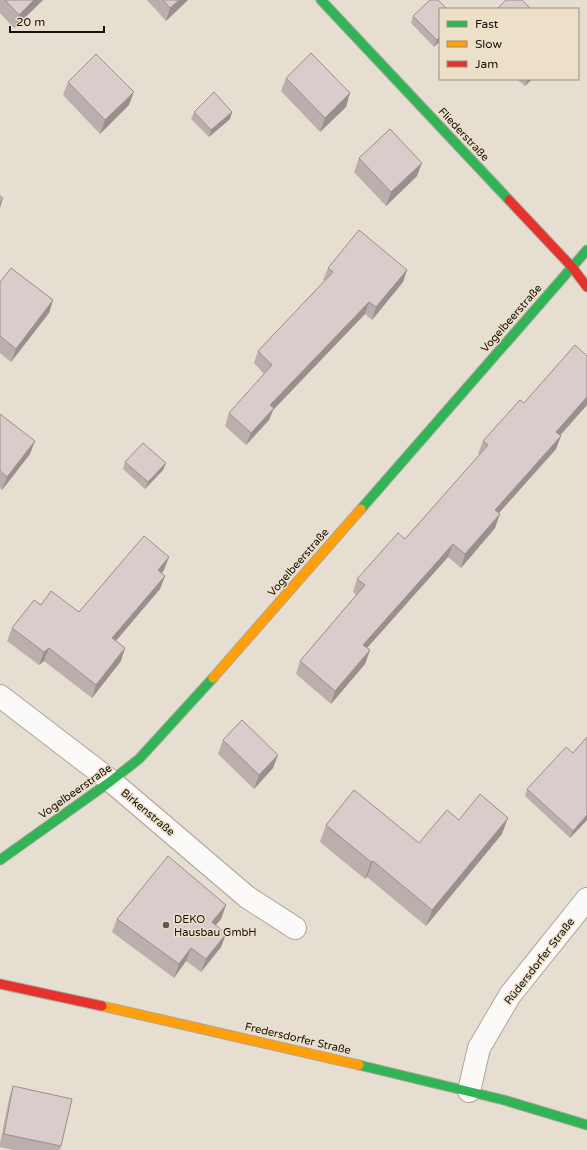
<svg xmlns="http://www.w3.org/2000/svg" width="587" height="1150" viewBox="0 0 587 1150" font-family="'Varela Round',sans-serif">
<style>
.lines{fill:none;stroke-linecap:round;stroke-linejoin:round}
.street-casing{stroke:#aca69d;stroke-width:24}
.fast-casing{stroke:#aca69d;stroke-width:11}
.slow-casing{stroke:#aca69d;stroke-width:11}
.jam-casing{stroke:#aca69d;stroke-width:11}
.street{stroke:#fbfaf8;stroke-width:22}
.fast{stroke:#30b455;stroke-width:9}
.slow{stroke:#ff9f0a;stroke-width:9}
.jam{stroke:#e5322d;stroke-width:9}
.wall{fill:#bbafae}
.shaded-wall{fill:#998f8d}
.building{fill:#daccca;stroke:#998f8d}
.poi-dot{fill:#5e594f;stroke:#ede0c9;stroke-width:1.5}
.labels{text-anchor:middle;stroke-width:3;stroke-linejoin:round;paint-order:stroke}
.street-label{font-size:11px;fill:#161109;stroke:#ede0c9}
.poi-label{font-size:11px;fill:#161109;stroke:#ede0c9;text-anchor:start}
</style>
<rect width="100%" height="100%" fill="#e5ded1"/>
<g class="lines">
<g class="street-casing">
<path id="street" d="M0,696L111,781L247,897L295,928
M469,1091L479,1048L510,995L587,899"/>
</g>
<g class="fast-casing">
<path id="fast" d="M321,0L509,200
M361,509L587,250
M0,860L111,781L139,759L213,678
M359,1065L504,1100L587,1125"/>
</g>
<g class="slow-casing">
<path id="slow" d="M213,678L361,509
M102,1006L359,1065"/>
</g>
<g class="jam-casing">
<path id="jam" d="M509,200L572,267L587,287
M0,984L102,1006"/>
</g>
<use href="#street" class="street"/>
<use href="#fast" class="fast"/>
<use href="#slow" class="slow"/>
<use href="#jam" class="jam"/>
</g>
<path class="wall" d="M0,0H43L14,28L0,13Z
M147,0H188L166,21Z
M440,9V41L434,47L411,23L413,16Z
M286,78L346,107L320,132L281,91Z
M517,79H532L525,86Z
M68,82L129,105L100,134L63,95Z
M194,112H232L230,119L209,137L191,119Z
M359,158L417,176L386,206L354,172Z
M328,268L407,270L403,282L372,320L365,314L273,410L269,420L246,445L225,426L229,413L264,374L254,363L258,351L325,281L323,280Z
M0,282L53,300L49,313L11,362L0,353Z
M587,356V405L560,436L556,449L499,513L495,528L461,568L448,557L367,648L370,650L365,664L331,704L296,674L300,661L356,595L353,592L357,579L405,539L480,455L478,454L483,441L524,403Z
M0,414L30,454L2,490L0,488Z
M125,462L166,463L163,470L145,489L123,469Z
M164,570L162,573L165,576L160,589L116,641L121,661L92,698L44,661L39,665L7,641L12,628L41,605L79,612Z
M587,737V820L570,838L525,796L527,789L573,753Z
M223,740L273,768L254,789L218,754Z
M459,820L502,834L426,926L367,877L365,879L320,842L326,825L419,843Z
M226,905L221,919L216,925L226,934L221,947L201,972L186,961L174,978L112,932L117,919Z
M13,1086L61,1146L60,1150H13L0,1147V1143L9,1099Z"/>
<path class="shaded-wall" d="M34,0H43L14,28L19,15Z
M179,0H188L166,21L170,8Z
M440,37V41L434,47L437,40Z
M528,79H532L525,86Z
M134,92L129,105L100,134L105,120Z
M350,93L346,107L320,132L325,118Z
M232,112L230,119L209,137L211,130Z
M422,163L417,176L386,206L391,192Z
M3,198L0,208V203Z
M407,270L403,282L372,320L376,307Z
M53,300L49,313L11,362L16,349Z
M369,302L365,314L273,410L269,420L246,445L251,433L270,405Z
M587,397V405L551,445L556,432Z
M561,436L556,449L490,523L495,510Z
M35,441L30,454L2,490L7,477Z
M166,463L163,470L145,489L148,482Z
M500,514L495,528L461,568L465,554Z
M453,544L448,557L358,658L363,645Z
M169,557L164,570L153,583L158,570Z
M165,576L160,589L107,651L112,638Z
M49,648L44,661L39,665L44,652Z
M125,648L121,661L92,698L96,685Z
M370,650L365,664L331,704L335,691Z
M278,755L273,768L254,789L259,775Z
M587,815V820L570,838L573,831Z
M508,818L502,834L426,926L432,910Z
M373,861L367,877L365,879L371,862Z
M226,905L221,919L207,935L212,922Z
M226,934L221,947L201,972L206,959Z
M191,948L186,961L174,978L179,964Z"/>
<path class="building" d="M5,0H34L19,15Z
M163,0H179L170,8Z
M430,0H438L447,9H440V37L437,40L413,16Z
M506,0H522L531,9H497Z
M311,53L350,93L325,118L286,78Z
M96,54L134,92L105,120L68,82Z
M214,92L232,112L211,130L194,112Z
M390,129L422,163L391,192L359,158Z
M0,196L3,198L0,203Z
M359,230L407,270L376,307L369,302L270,405L274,408L251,433L229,413L272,365L258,351L333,272L328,268Z
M11,268L53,300L16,349L0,336V282Z
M575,345L587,356V397L556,432L561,436L495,510L500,514L465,554L453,544L363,645L370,650L335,691L300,661L365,585L357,579L398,533L405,539L488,445L483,441L520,400L524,403Z
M0,414L35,441L7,477L0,471Z
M143,443L166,463L148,482L125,462Z
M144,536L169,557L158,570L165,576L112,638L125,648L96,685L49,648L44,652L12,628L34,600L41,605L51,591L79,612Z
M242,720L278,755L259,775L223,740Z
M587,737V815L573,831L527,789L566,747L573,753Z
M354,790L419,843L447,810L459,820L480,794L508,818L432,910L373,861L371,862L326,825Z
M168,856L226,905L212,922L226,934L206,959L191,948L179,964L117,919Z
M13,1086L72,1099L61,1146L4,1134Z"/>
<circle class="poi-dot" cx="166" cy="925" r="4"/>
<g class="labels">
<g class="street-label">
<text transform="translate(464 134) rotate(47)" y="4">Fliederstraße</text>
<text transform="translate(511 318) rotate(-49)" y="4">Vogelbeerstraße</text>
<text transform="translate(298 562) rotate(-49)" y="4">Vogelbeerstraße</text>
<text transform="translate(75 791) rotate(-35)" y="4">Vogelbeerstraße</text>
<text transform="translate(148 812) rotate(40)" y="4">Birkenstraße</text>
<text transform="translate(539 961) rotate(-52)" y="4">Rüdersdorfer Straße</text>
<text transform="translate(298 1038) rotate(13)" y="4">Fredersdorfer Straße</text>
</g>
<g class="poi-label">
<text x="174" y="923">DEKO<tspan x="174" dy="13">Hausbau GmbH</tspan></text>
</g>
</g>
<rect x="439" y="8" width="140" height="72" fill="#ede0c9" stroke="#978d7c"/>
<rect x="447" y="21" width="20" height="6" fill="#30b455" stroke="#978d7c"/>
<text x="475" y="28" font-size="12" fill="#161109">Fast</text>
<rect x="447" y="41" width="20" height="6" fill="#ff9f0a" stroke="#978d7c"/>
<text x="475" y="48" font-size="12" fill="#161109">Slow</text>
<rect x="447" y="61" width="20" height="6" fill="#e5322d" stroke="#978d7c"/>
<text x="475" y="68" font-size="12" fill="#161109">Jam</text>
<path d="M10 26v6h94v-6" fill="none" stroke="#161109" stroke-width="2"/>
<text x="16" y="26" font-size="12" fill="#161109" stroke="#ede0c9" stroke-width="3" paint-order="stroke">20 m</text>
</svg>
